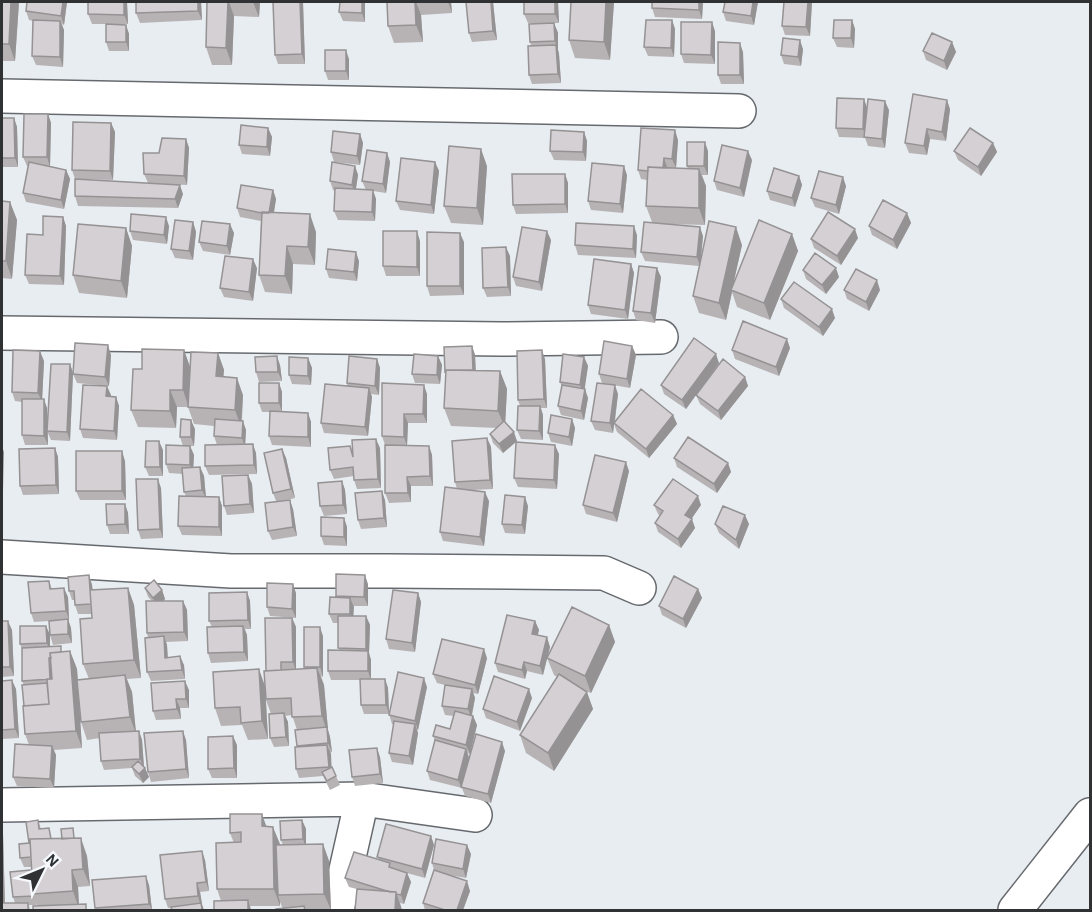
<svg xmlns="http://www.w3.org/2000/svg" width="1092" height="912" viewBox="0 0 1092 912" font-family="'Alegreya Sans',sans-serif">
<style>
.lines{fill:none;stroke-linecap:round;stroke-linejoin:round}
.minor-casing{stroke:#666a6e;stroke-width:36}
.minor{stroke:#fff;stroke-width:33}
.wall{fill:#b7b3b5}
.shaded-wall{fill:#959294}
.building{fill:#d5d0d3;stroke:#959294;stroke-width:1.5}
</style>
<rect width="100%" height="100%" fill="#e8edf1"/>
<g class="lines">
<g class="minor-casing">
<path id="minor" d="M2,96L739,111
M2,333L501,339L661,337
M2,557L231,571H390L604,573L639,588
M2,805L362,799L475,815
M337,910L362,799
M1015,910L1090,815"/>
</g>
<use href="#minor" class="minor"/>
</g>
<path class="wall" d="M2,2H19L15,61H2Z
M67,2L64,25L62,24L64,30L63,67L36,65L32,56L33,21L29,20L26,11Z
M127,2L128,24H107L126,25L129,34V51H109L106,42V24H92L88,14Z
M201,2L202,20L140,23L136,13Z
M207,2H260L259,17L234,16L232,65H212L206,47Z
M303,2L305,64H278L275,55Z
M340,2H365V22L343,21L339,12Z
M387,2H451L452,13L421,15L423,42L394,43L388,26Z
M493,2L497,40L472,42L469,33Z
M558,2L559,23H528L524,14Z
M571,2H614L610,60L575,58L569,40Z
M652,2H703L702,19L655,17L652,8Z
M758,2L754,25L726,21L723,12Z
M784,2H812L810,36L785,35L782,26Z
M672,20L675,29L674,57L648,56L644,47Z
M852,20L855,29L854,48L837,47L833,38Z
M554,23L558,33V50L559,54L561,83L532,84L529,75L531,45L530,42Z
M715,31V64L684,63L681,54Z
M952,42L956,52L947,70L926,60L923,51Z
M803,49L801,66L784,64L781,55Z
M743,52L744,84H721L718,75Z
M349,59V80H328L325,71Z
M864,99L867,108L889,110L885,148L868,146L865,138L839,137L836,128Z
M950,109L946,141L930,139L927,155L909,153L905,143Z
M48,114L51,123L50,166L66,170L70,179L64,209L26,202L23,193L28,166H27L23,157Z
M2,118H14L17,127L18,167H2Z
M111,123L115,132L113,180L75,179L72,170Z
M268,128L272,137L270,156L242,154L239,145Z
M584,132L587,141L586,161L554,160L550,151Z
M360,134L363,143L360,165L334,162L331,152Z
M186,139L189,148L187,185L148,183L144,174L159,153Z
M678,140L676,168L688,169L687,166L708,151V175H702L706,186L705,225L667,224L703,236L701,260L742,245L734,280L792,234L798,251L770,320L737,307L732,292L726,320L699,313L693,296L699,266L645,261L641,252L652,222L646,206L647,180L641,179L638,170Z
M993,143L997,152L981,176L958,160L954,151Z
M387,153L390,162L386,193L373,191L376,199L375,221L338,220L334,211L335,191L333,190L330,181L355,166L358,175L356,189L366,190L362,181Z
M752,160L744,197L717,190L714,181Z
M435,162L439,171L434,214L400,210L396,201Z
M487,166L483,225L451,223L444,206Z
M565,174L568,183V213L516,214L513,205Z
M627,175L623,213L591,210L588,201Z
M799,176L802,185L795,207L770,200L767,191Z
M846,186L839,214L815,207L811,198Z
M273,190L276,199L274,213L316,232L315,265L293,264L292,294L265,292L259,275L261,221L240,217L237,208Z
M183,194L178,208L78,206L75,196Z
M2,201L10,202L17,220L12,279L2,278Z
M907,213L911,223L897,249L872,235L869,226Z
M63,217L66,226L64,285L29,284L25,275L43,235Z
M193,222L196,232L193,260L175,258L171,249Z
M169,226L167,244L133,240L130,231Z
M126,228L132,246L127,298L79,293L73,275Z
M234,233L230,255L203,251L199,242Z
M637,235L636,258L578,255L575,245Z
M858,238L841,265L814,248L811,239Z
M551,240L542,291L516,286L513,277Z
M420,241V276H386L383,266Z
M464,242V295L430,296L427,286Z
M510,256L511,296L487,297L483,288Z
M359,261L357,281L329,278L326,269Z
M631,264L634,273L628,319L591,314L588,305Z
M257,268L253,301L224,297L220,288Z
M803,270L839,277L826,294L806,279Z
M661,277L655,323L636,320L633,311Z
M844,290H880L869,311L847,299Z
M781,299L835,318L823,336L784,308Z
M472,346L475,355L476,371H500L507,389L505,422L517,441L503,453L493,443L490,434L497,428L451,426L444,408Z
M632,346L636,355L630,388L602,383L599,374Z
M790,348L779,376L735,359L732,350Z
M184,350L190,367L218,353L224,370L223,377L243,395L242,421L246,430L245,444L256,453L257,474L209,475L205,466L217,445L214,436V426L194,424L188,407H177L176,428L138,427L131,410L142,369Z
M111,355L109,386L77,383L73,374L70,441L51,440L47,431L70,364L73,373Z
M438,356L442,365L440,384L415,383L412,374Z
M584,357L588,366L584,389L588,398L584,420L561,415L558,406L562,387L560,382Z
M308,358L312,368L311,385L292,384L289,375Z
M377,359L380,368L379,395L371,394L372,397L368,436L324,433L321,423L347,386V383Z
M545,359L547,408H541L543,415V440L521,439L517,430L520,406L518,400Z
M44,361L42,399L47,408L48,445H25L22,435V402L15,401L12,392Z
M719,363L686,409L664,394L661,385Z
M280,365L282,381L259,382L256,372Z
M745,377L748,386L721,420L700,404L696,395Z
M279,383L282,392V412L308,413L311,422V447L272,445L269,436L270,412H262L259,403Z
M382,383L427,394V423H408L407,446H429L432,455L433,486H411V502L389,503L385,493V445L382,436Z
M618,394L615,422L673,415L677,424L649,458L617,432L614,424L613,433L595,430L591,421Z
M111,395V396L116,397L119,406L117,440L83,438L80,429Z
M572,419L575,428L572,446L551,442L548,433Z
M195,429L194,446H190L194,455L193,467H200L204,476L206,497H219L222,506V536L182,535L178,526L186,496L184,492L183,474L169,473L166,464L183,446L180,437Z
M487,438L491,447L493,489L472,490L489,501L484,546L443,541L440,532L457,489L455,482Z
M350,446L352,452L380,448L381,488L357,489L354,480V476L334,479L330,470Z
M55,448L58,457L59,494L23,495L20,486Z
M282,449L286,458L295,498L283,501L293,509L297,536L272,540L268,531L276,501L273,493Z
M163,450V476H149L145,467Z
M559,454L557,489L518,487L514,478Z
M674,458L728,463L731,472L717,493L677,467Z
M125,461L126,500H80L76,491Z
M629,471L617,522L586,514L583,505Z
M248,475L252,484L254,513L227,515L224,506Z
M342,481L345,490L347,514L324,516L320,506Z
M161,488L163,538L141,539L138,530Z
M385,500L387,527L361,529L358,520Z
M125,504L128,513L129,534H110L107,525Z
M654,505H701L691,519L695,528L681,548L658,532L655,523L660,516L658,514Z
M528,506L525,534L505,533L502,524Z
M344,518L347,527V546L324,545L321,536Z
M715,524H749L739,549L719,533Z
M89,575L92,585L93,590L128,588L134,605L141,678L127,679L132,692L136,731H139L142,740L144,766L149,777L143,783L135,776L132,768L104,770L101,761L100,738L87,740L81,722L79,707L82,748L54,750L56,755L54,788L17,786L13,777L29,745L25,734L24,685L22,681V649L20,644L46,626L50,635V647L63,652L70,651L77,669L78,680L89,679L83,664L92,618V614H78L75,605V600H72L69,591Z
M49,581L52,589L68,597L69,620H68L71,628L72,643L53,645L50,635L49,621L34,622L31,613Z
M368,584V606H353V616H366L370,625L369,653L371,660V679H385L388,688L389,713L427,687L418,730H417L418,733L413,765L392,762L389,753L394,725L392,724L389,714H364L361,705L360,680H331L328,671L339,650L338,623H333L329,614L337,598L336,596Z
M145,588L162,590L165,599L163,601H183L187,610L188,641L166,642L167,645L168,657L184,665L185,679L151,681L147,672L148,638L147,633L152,601L148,597Z
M698,589L702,598L686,628L662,615L659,606Z
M247,592L250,601L251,629H245L247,635L248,661L211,663L208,653L212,627L209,621Z
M296,593V618L270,616L267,607Z
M418,593L421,602L415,652L389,649L386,639Z
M2,608L3,613V621L12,630L14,676L2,677Z
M292,618L296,627V669H305L304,667L323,636V677L321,676L324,685L328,730L330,737L332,752L330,753L331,767L336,776L340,785L330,790L323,776L299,778L296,769L297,747V730L292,715L285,716L288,722L289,746L274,747L270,738L271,714L266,700L268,739L248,740L242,725L221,726L215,708L265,685L266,671Z
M535,621L539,630L537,635L550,647L547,658L609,625L615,642L591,693L586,691L593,709L554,771L526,753L520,735L557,677L554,675L547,658L543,675L527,671L525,679L498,672L495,663Z
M487,658L478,694L473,693L475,698L472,716H473L477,725L470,754L468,753L469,758L505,751L491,803L465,796L462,788L430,780L427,771L435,741L433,736L450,729L454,716L445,715L442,706L445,685L437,683L433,674Z
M2,681L16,689L19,738L2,739Z
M189,690V708H180L181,719L156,720L153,711Z
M532,698L520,731L486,718L483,709Z
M186,740L189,778L151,782L148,772Z
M237,745V778H212L208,769Z
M380,757L383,783L355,786L352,777Z
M38,820L41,829L52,839L77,838L87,856L90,886L78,887L79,904L37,906L36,903V905H29L30,910H2V829L3,833L5,903H15L13,897L32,873L31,867H24L20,858L29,843Z
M302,820L306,829V844H323L329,861L331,910H276L283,909L280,902V906H250L251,910L221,901L217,889L234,843L230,833L266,826L280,845H283L281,840Z
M431,836L434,845L425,878L396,870L407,873L411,882L404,904L400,903L402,910H355L357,889L349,887L345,878L379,859L377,857Z
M471,854L466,878L449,875L470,891L463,910H425L423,903L434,870L432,863Z
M205,860L209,891L200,892L202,904L168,908L165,899Z
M149,885L152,910H96L95,908Z"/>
<path class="shaded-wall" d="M11,2H19L15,61L9,44Z
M63,2H67L64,25L61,16Z
M124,2H127L128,24L124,15Z
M198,2H201L202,20L198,11Z
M228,2H229L234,16L232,65L226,48Z
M253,2H260L259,17Z
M300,2H303L305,64L302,54Z
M362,2H365V22L362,13Z
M415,2H416L421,15L423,42L416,25Z
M448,2H451L452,13Z
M491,2H493L497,40L493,31Z
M555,2H558L559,23L555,14Z
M606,2H614L610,60L604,42Z
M699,2H703L702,19L699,10Z
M753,2H758L754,25L751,16Z
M808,2H812L810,36L806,27Z
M672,20L675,29L674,57L671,48Z
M852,20L855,29L854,48L851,38Z
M60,21L64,30L63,67L60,57Z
M712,22L715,31V64L711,55Z
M554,23L558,33V50L559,54L561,83L558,74L556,45L555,41Z
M126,25L129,34V51L126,42Z
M800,40L803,49L801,66L798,57Z
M952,42L956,52L947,70L944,61Z
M740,43L743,52L744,84L740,75Z
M346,50L349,59V80L346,71Z
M864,99L867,108L866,138L863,129Z
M947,100L950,109L946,141L942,132Z
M885,101L889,110L885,148L882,139Z
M48,114L51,123L50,167L47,157Z
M14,118L17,127L18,167L15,158Z
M111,123L115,132L113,180L110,171Z
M268,128L272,137L270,156L267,147Z
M927,129L930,139L927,155L924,146Z
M675,130L678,140L676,168L672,159Z
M584,132L587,141L586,161L583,152Z
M360,134L363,143L360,165L357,156Z
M186,139L189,148L187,185L184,176Z
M705,142L708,151V175L704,166Z
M993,143L997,152L981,176L978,167Z
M481,149L487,166L483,225L477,208Z
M748,151L752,160L744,197L740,188Z
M387,153L390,162L386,193L383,184Z
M664,158L667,167L663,172Z
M435,162L439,171L434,214L431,205Z
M355,166L358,175L355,194L352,185Z
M624,166L627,175L623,213L620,204Z
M699,169L706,186L705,225L699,208Z
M66,170L70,179L64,209L61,200Z
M565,174L568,183V213L565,204Z
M799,176L802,185L795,207L792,198Z
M843,177L846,186L839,214L836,205Z
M180,185L183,194L178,208L175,199Z
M273,190L276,199L272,223L269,214Z
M373,190L376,199L375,221L372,212Z
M10,202L17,220L12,279L6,261Z
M907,213L911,223L897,249L893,240Z
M310,214L316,232L315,265L308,247Z
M63,217L66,226L64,285L60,276Z
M166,217L169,226L167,244L164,235Z
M193,222L196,232L193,260L189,251Z
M230,224L234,233L230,255L227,246Z
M634,226L637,235L636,258L633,249Z
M700,227L703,236L700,266L697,257Z
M736,227L742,245L732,290H731L732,292L726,320L719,303Z
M126,228L132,246L127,298L121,281Z
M855,229L858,238L841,265L837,256Z
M417,231L420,241V276L417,267Z
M547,231L551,240L542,291L539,282Z
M460,233L464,242V295L460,286Z
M792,234L798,251L770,320L764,303Z
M287,246L293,264L292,294L285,276Z
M506,247L510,256L511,296L508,287Z
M356,252L359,261L357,281L354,272Z
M253,259L257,268L253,301L249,292Z
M631,264L634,273L628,319L625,310Z
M657,268L661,277L655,323L651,313Z
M836,268L839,277L826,294L822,285Z
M877,280L880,290L869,311L866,302Z
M832,309L835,318L823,336L819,327Z
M787,339L790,348L779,376L776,367Z
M108,345L111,355L109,386L105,377Z
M472,346L475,355L476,382L473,373Z
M632,346L636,355L630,388L627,379Z
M184,350L190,367L189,408L183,390Z
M542,350L545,359L547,408L544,399Z
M40,351L44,361L42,402L38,393Z
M218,353L224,370L222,394L216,376Z
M716,354L719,363L686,409L682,400Z
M277,356L280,365L282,381L278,372Z
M438,356L442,365L440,384L437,375Z
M584,357L588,366L584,394L580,385Z
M308,358L312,368L311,385L308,376Z
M377,359L380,368L379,395L375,386Z
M70,364L73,373L70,441L67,432Z
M500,371L507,389L505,428L498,411Z
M745,377L748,386L721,420L718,411Z
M237,378L243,395L241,427L235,410Z
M279,383L282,392V412L279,403Z
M424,385L427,394V423L423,414Z
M615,385L618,394L613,433L610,423Z
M107,386L111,395L110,405L106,396Z
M369,388L372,397L368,436L365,427Z
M585,389L588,398L584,420L581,411Z
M170,390L177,407L176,428L170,411Z
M116,397L119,406L117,440L114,431Z
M44,399L47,408L48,445L44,436Z
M540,406L543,415V440L539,431Z
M308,413L311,422V447L308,437Z
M404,414L408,423L407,446L404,437Z
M673,415L677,424L649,458L646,449Z
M572,419L575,428L572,446L569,437Z
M191,420L195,429L194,446L191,437Z
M243,421L246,430L245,447L242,438Z
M514,432L517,441L503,453L499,444Z
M487,438L491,447L493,489L490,480Z
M376,439L380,448L381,488L378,479Z
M159,441L163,450V476L160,467Z
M253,444L256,453L257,474L254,465Z
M555,445L559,454L557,489L554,480Z
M2,446L4,452L3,491L2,486Z
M190,446L194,455L193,474L190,465Z
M429,446L432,455L433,486L430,476Z
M55,448L58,457L59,494L56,485Z
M282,449L286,458L295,498L291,489Z
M122,451L125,461L126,500L122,491Z
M626,462L629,471L617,522L613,513Z
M728,463L731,472L717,493L714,484Z
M200,467L204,476L206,499L202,490Z
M248,475L252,484L254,513L250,504Z
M407,477L411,486V502L408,493Z
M158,479L161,488L163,538L160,529Z
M342,481L345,490L347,514L343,505Z
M382,491L385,500L387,527L384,518Z
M485,492L489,501L484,546L480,537Z
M698,496L701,505L688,524L685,515Z
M219,497L222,506V536L219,527Z
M525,497L528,506L525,534L522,525Z
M290,500L293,509L297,536L293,527Z
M125,504L128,513L129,534L125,524Z
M745,515L749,524L739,549L736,540Z
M344,518L347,527V546L344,537Z
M692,519L695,528L681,548L678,539Z
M89,575L92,585L94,614L91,604Z
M365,575L368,584V606L364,597Z
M293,584L296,593V618L292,609Z
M64,588L68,597L69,620L66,611Z
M128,588L134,605L141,678L134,660Z
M698,589L702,598L686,628L683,619Z
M162,590L165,599L157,607L153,598Z
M247,592L250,601L251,629L248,620Z
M418,593L421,602L415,652L412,643Z
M350,598L354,607L353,623L350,614Z
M183,601L187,610L188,641L184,632Z
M2,608L3,613V630L2,626Z
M366,616L370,625L369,653L371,660V680L368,671V655L366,649Z
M292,618L296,627V671L293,662Z
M68,619L71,628L72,643L68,634Z
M8,621L12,630L14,676L10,667Z
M535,621L539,630L536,643L532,634Z
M609,625L615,642L591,693L585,676Z
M46,626L50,635V652L47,643Z
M243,626L247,635L248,661L244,652Z
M320,627L323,636V677L320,667Z
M164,636L167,645L168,667L165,658Z
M547,637L550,647L543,675L540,666Z
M484,649L487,658L478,694L475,685Z
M70,651L77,669L82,748L76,731Z
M180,656L184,665L185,679L182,670Z
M49,658L52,668L53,689L50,680Z
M524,662L527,671L525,679L522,670Z
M317,668L324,685L328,730L330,737L332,752L328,743L327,731L322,716Z
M259,669L265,686L268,739L262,721Z
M125,675L132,692L136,734L130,717Z
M424,678L427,687L418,730L415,721Z
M385,679L388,688L389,714L386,705Z
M12,680L16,689L19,738L15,729Z
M185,681L189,690V708L186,699Z
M472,689L475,698L471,718L468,709Z
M529,689L532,698L520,731L517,722Z
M587,692L593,709L554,771L548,753Z
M176,699L180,708L181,719L177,709Z
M284,713L288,722L289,746L286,737Z
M473,716L477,725L470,754L466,745Z
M415,724L418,733L413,765L409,756Z
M139,731L142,740L144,768L140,759Z
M183,731L186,740L189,778L186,769Z
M233,736L237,745V778L234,768Z
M502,742L505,751L491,803L488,794Z
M327,745L331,754L332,776L329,767Z
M52,746L56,755L54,788L50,779Z
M377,748L380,757L383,783L380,774Z
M466,749L469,758L462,789L458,780Z
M145,768L149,777L143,783L139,774Z
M262,814L268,831L262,826Z
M302,820L306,829V848L303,839Z
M273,827L280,844V895H278L280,902V906L274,889Z
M2,829L3,833L5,910L2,908Z
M431,836L434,845L425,878L422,869Z
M81,838L87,856L90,886L83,869Z
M323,844L329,861L331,910L324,894Z
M467,845L471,854L466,878L463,869Z
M202,851L205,860L209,891L206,882Z
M72,870L78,887L79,909L73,891Z
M407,873L411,882L404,904L401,895Z
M146,876L149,885L152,910L149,904Z
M467,881L470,891L463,910H457Z
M197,883L200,892L202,904L204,910H202L198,896Z
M396,892L402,910H395Z
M248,900L251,910H248Z"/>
<path class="building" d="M2,2H11L9,44H2Z
M27,2H63L61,16L26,11Z
M88,2H124V15L88,14Z
M136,2H198V11L136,13Z
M207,2H228L226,48L206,47Z
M273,2H300L302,54L275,55Z
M340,2H362V13L339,12Z
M387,2H415L416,25L388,26Z
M466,2H491L493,31L469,33Z
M524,2H555V14H524Z
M571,2H606L604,42L569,40Z
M652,2H699V10L652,8Z
M725,2H753L751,16L723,12Z
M784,2H808L806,27L782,26Z
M33,20L60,21V57L32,56Z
M646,20H672L671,48L644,47Z
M834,20H852L851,38H833Z
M681,22H712L711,55L681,54Z
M554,23L555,41L530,42L529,24Z
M106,24L126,25V42H106Z
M932,33L952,42L944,61L923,51Z
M783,38L800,40L798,57L781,55Z
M718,42L740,43V75H718Z
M556,45L558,74L529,75L528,46Z
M325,50H346V71H325Z
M913,94L947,100L942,132L927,129L924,146L905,143Z
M837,98L864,99L863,129L836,128Z
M868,99L885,101L882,139L864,137Z
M24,114H48L47,157H23Z
M2,118H14L15,158H2Z
M73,122L111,123L110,171L72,170Z
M241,125L268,128L267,147L239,145Z
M641,128L675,130L672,159L664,158L663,168L648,167V171L638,170Z
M970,128L993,143L978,167L954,151Z
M551,130L584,132L583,152L550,151Z
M333,131L360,134L357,156L331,152Z
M162,138L186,139L184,176L144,174L143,153H159Z
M687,142H705L704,166H687Z
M722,145L748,151L740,188L714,181Z
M449,146L481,149L477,208L444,206Z
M367,150L387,153L383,184L362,181Z
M401,158L435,162L431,205L396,201Z
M29,162L66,170L61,200L23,193Z
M332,162L355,166L352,185L330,181Z
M592,163L624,166L620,204L588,201Z
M648,167L699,169V208L646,206Z
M774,168L799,176L792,198L767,191Z
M819,171L843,177L836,205L811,198Z
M512,174H565V204L513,205Z
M75,179L180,185L175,199L75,196Z
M241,185L273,190L269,213H262L237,208Z
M335,188L373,190L372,212L334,211Z
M883,200L907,213L893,240L869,226Z
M2,201L10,202L6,261H2Z
M262,212L310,214L308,247L287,246L285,276L259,275Z
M828,212L855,229L837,256L811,239Z
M131,214L166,217L164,235L130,231Z
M43,216L63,217L60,276L25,275L27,234L43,235Z
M175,220L193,222L189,251L171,249Z
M759,220L792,234L764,303L731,290Z
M202,221L230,224L227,246L199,242Z
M709,221L736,227L719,303L693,296Z
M644,222L700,227L697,257L641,252Z
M576,223L634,226L633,249L575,245Z
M78,224L126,228L121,281L73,275Z
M522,227L547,231L539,282L513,277Z
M383,231H417V267L383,266Z
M427,232L460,233V286H427Z
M506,247L508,287L483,288L482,248Z
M328,249L356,252L354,272L326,269Z
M815,253L836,268L822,285L803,270Z
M225,256L253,259L249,292L220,288Z
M594,259L631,264L625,310L588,305Z
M639,266L657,268L651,313L633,311Z
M856,269L877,280L866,302L844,290Z
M794,282L832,309L819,327L781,299Z
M743,321L787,339L776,367L732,350Z
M694,338L716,354L682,400L661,385Z
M604,341L632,346L627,379L599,374Z
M75,343L108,345L105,377L73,374Z
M472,346L473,370H446L445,373L444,347Z
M142,349L184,350L183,390H170V411L131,410L133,369H142Z
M13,350L40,351L38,393L12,392Z
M542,350L544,399L518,400L517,351Z
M191,352L218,353L216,376L237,378L235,410L188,407Z
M414,354L438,356L437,375L412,374Z
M563,354L584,357L580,385L560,382Z
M277,356L278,372H256L255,357Z
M349,356L377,359L375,386L347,383Z
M289,357L308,358V376L289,375Z
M723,359L745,377L718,411L696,395Z
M51,364H70L67,432L47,431Z
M446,370L500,371L498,411L444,408Z
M259,383H279V403H259Z
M382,383L424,385L423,414H404V437L382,436Z
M597,383L615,385L610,423L591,421Z
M325,384L369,388L365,427L321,423Z
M83,385L107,386L106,396L116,397L114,431L80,429Z
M562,385L585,389L581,411L558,406Z
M641,389L673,415L646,449L614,423Z
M22,399H44V436L22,435Z
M518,406H540L539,431L517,430Z
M270,411L308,413V437L269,436Z
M551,415L572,419L569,437L548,433Z
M181,419L191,420V437H180Z
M215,419L243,421L242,438L214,436Z
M504,421L514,432L499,444L490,434Z
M688,437L728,463L714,484L674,458Z
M487,438L490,480L455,482L452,441Z
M376,439L378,479L354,480L353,467L330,470L328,448L350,446L353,457L352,440Z
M146,441H159L160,467H145Z
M516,442L555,445L554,480L514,478Z
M253,444L254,465L205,466V445Z
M166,445L190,446V465L166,464Z
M385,445L429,446L430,476L407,477L408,493H385Z
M55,448L56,485L20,486L19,449Z
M282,449L291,489L273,493L264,453Z
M76,451H122V491H76Z
M595,455L626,462L613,513L583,505Z
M200,467L202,490L184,492L182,468Z
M248,475L250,504L224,506L222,476Z
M136,479H158L160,529L138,530Z
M673,479L698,496L685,515L692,519L678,539L655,523L663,511L654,505Z
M342,481L343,505L320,506L318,483Z
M445,487L485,492L480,537L440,532Z
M382,491L384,518L358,520L355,493Z
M505,495L525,497L522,525L502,524Z
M179,496L219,497V527L178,526Z
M290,500L293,527L268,531L265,503Z
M106,504H125V524L107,525Z
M723,506L745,515L736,540L715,524Z
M321,517L344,518V537L321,536Z
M336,574L365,575L364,597L336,596Z
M89,575L91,604L75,605L74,591H69L68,577Z
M674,576L698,589L683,619L659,606Z
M154,580L162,590L153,598L145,588Z
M49,581L50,589L64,588L66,611L31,613L28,582Z
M267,583L293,584L292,609L267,607Z
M128,588L134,660L83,664L80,619L92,618L90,590Z
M393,590L418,593L412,643L386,639Z
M247,592L248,620L209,621V593Z
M330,597L350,598V614H329Z
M146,601H183L184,632L147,633Z
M572,607L609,625L585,676L547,658Z
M507,615L535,621L532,634L547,637L540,666L524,662L522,670L495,663Z
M338,616H366V649L338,648Z
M265,618H292L293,662H281V670L266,671Z
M68,619V634L50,635L49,621Z
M2,621H8L10,667H2Z
M20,626H46L47,643L20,644Z
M243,626L244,652L208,653L207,627Z
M304,627H320V667H304Z
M164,636L165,658L180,656L182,670L147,672L145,638Z
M442,639L484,649L475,685L433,674Z
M61,646V652L50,653L51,658H49L50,679L22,681V648Z
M328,650L368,651V671H328Z
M70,651L76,731L25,734L23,706L49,704L47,679H52L50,653Z
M317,668L322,716L292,717L291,698L266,699L264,671Z
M259,669L262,721L241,723L240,707L215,708L213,672Z
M398,672L424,678L415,721L389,715Z
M559,674L587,692L548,753L520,735Z
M125,675L130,717L81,722L77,680Z
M494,676L529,689L517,722L483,709Z
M360,679H385L386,705H361Z
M12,680L15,729L2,730V681Z
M185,681L186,699H176L177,709L153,711L151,683Z
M47,683L49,704L24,706L22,685Z
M445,685L472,689L468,709L442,706Z
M455,711L473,716L466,745L433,736L436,725L450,729Z
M284,713L286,737L270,738L269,714Z
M394,721L415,724L409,756L389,753Z
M327,727L328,743L297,746L295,730Z
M139,731L140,759L101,761L99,733Z
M183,731L186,769L148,772L144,733Z
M476,734L502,742L488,794L461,787Z
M233,736L234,768L208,769V737Z
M435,740L466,749L458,780L427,771Z
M15,744L52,746L50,779L13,777Z
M327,745L329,767L296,769L295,747Z
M377,748L380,774L352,777L349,750Z
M138,761L145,768L139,774L132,767Z
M332,767L336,776L327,781L322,772Z
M230,814H262V826L273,827L274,889H217L216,843L241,842V832L230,833Z
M38,820L39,829L49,828L51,839H30L31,857L20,858L19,844L29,843L26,822Z
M302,820L303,839L281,840L280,821Z
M386,824L431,836L422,869L377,857Z
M73,828L74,838L62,839L61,829Z
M81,838L83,869L72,870L73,891L33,894L30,839Z
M436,839L467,845L463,869L432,863Z
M323,844L324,894L278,895L276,845Z
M202,851L206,882L197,883L198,896L165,899L160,855Z
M354,852L390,863L389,867L407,873L401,895L396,894V892H390L345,878Z
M30,870L33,896L13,897L10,872Z
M434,870L467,881L457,910H445L423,903Z
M146,876L149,904L95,908L92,880Z
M357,889L396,892L395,910H355Z
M248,900V910H214V901Z
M2,903H28V910H2Z
M201,903L202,910H172L171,907Z
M86,904V910H33V906Z
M304,906L305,910H276V909Z"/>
<rect width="1092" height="912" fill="none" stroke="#2f3132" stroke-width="6"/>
<g transform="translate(42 870) rotate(47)" stroke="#f6fafe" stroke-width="4.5" paint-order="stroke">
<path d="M0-4.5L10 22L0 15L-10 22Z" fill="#2f3132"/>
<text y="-9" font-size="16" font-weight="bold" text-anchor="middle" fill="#2f3132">N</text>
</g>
</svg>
